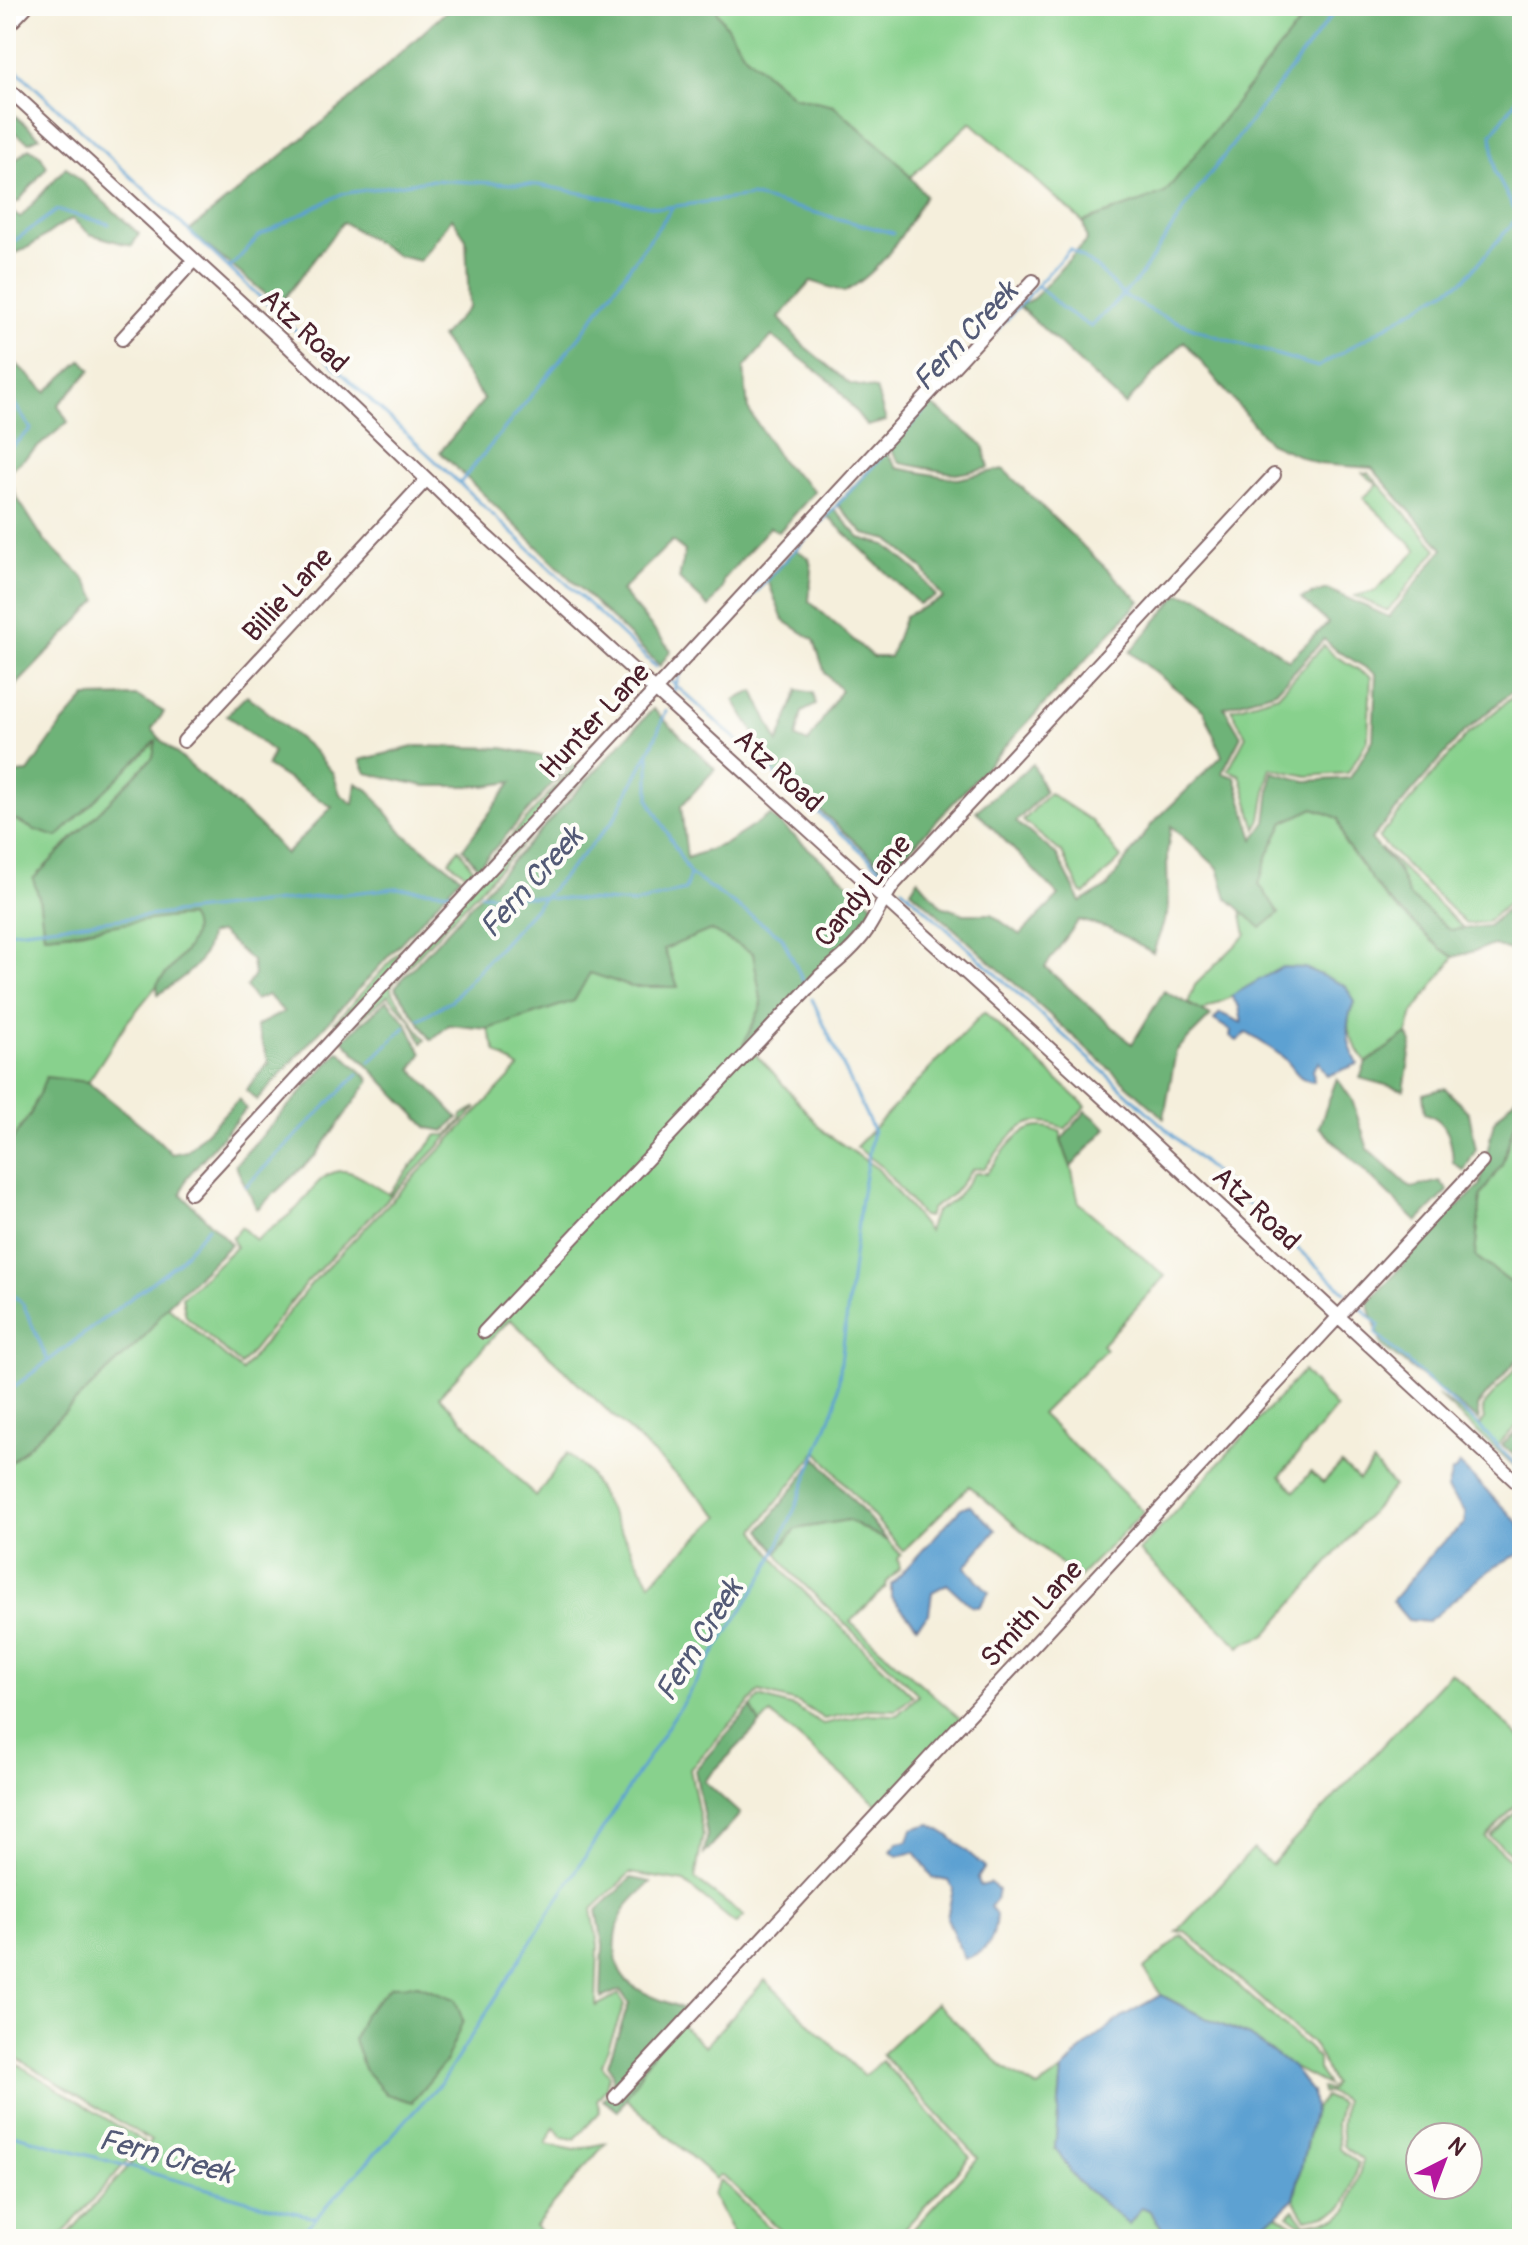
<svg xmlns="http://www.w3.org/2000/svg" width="1528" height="2245" viewBox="0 0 1528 2245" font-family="Pangolin,sans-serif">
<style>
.green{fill:#88d18d;stroke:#69785c;stroke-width:2;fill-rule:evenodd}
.forest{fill:#6eb378;stroke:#5c6952;stroke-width:2;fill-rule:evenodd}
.water{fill:#5da1d2;stroke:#54607e;stroke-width:2}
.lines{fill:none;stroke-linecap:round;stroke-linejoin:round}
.stream{stroke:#5da1d2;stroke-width:3}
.minor-casing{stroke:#866869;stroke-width:16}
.tertiary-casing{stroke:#866869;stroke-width:20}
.minor{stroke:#fff;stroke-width:12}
.tertiary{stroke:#fff;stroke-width:16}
.labels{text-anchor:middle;stroke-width:8;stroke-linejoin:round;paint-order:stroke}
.street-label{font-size:28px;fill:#4a1f2b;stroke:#fdfcf7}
.water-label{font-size:30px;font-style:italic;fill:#535a76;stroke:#fdfcf7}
</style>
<rect width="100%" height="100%" fill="#fdfcf7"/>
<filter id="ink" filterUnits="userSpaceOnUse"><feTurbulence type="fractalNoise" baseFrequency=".0125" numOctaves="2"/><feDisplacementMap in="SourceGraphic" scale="16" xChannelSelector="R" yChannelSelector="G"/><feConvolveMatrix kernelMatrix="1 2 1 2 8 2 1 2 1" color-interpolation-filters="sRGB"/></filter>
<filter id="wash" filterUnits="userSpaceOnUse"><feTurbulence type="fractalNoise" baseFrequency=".006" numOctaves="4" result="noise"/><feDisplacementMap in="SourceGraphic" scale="32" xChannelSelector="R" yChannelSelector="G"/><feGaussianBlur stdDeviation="1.8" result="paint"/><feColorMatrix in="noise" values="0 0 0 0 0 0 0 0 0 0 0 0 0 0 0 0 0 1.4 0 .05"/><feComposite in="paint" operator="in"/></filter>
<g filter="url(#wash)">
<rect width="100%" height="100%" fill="#f5efdc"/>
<path class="green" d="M716,6H1316L1292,32L1165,193L1083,222L971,122L910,177L897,161L833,105L793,96L745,55L717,12Z
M1363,473H1369L1437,549L1388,611L1355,596L1375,591L1417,550L1363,498L1378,485Z
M1324,645L1334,655L1371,677L1368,739L1348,773L1307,776L1270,768L1261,820L1256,829L1240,775L1228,770L1246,736L1231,709L1278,695Z
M1522,689V891L1487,922L1466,924L1378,838L1467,735Z
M156,740L153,757L33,879L39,897L44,935L80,932L143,919L189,916L194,923V940L127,1022L88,1082L46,1078L31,1113L6,1149V815L35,830L116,777Z
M572,765L593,768L391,985V990L425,1040L422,1043L410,1019L388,995L345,1032L335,1022L465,880V874L449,861L459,849L474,870L480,871L571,769Z
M1049,793L1092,821L1121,858L1085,894L1081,892L1062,853L1023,821Z
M1314,808L1338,818L1345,843L1386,898L1440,948L1454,957L1413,1013L1407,1034L1366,1063C1352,1038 1341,1032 1354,1002L1247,989L1202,1011L1188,1003L1195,985L1246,935L1241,910L1261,927L1259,884L1268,854L1284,822Z
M1381,848L1464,929L1450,930L1409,896L1398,870Z
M710,930L753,953L762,1005L744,1043L770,1069L823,1131L878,1169L928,1231L935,1212L955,1199L975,1173H987C1008,1147 1024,1114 1061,1132V1141L1071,1167L1079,1203L1165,1276L1102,1345L1106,1349L1041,1414L1144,1512L1078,1578L969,1486L903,1551L817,1451L755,1530L787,1575L913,1696L896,1710L870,1709L824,1719L799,1703L759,1692L690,1769L703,1834L695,1879L744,1916L736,1924L684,1882L630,1873L592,1909L598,1945L596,2006L619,1994L624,2005L602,2065L609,2075L606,2088L597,2100L600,2112L575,2139L562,2137L554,2127L546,2144L575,2150L606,2143L535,2226L547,2239H64L151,2141L6,2051V1467L144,1337L167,1306L242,1371L311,1284L519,1068L496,1052L488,1029L574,1001L590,972L632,987H678L664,949ZM510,1319L720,1516L650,1583L588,1472L567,1453L536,1497L439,1396Z
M984,1012L1086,1106L1065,1129C1023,1108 1009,1138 985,1168L973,1169L952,1195L931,1209L928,1217L922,1216L881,1166L856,1147Z
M477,1107L308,1281L241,1365L186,1316L182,1297L236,1247L232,1238L241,1227L256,1240C269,1230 284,1220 296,1209C309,1196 321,1169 344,1171C359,1173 375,1187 389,1194L437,1135H448L461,1121L462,1115Z
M1522,1114V1291L1475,1256L1481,1195L1502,1164L1513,1127Z
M1517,1367L1522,1371V1421L1497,1446L1522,1469V1473L1437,1395L1480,1426L1484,1420L1482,1407Z
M1303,1371L1336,1408L1280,1476L1295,1491L1311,1472L1323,1483L1341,1464L1359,1480L1373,1463L1394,1486L1265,1636L1244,1643L1240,1647L1139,1551Z
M848,1520L888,1541L901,1555L898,1559L900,1568L887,1582L886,1587L850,1622L963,1721L882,1809L771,1714L760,1724L751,1707L760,1697L797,1708L823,1724L870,1714L897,1715L918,1696L916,1692L791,1572L777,1552L796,1529Z
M1451,1672L1522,1739V1798L1486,1838L1522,1870V2239H1321L1288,2215L1294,2209L1305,2224L1338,2218L1348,2210L1363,2161L1343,2146L1341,2124L1344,2101L1328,2092L1322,2093L1321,2088L1330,2090L1333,2084C1324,2069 1323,2056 1311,2043L1185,1931L1177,1932L1253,1849L1271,1865ZM1420,2137H1468V2185H1420Z
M1522,1805V1863L1491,1837Z
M1182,1935L1308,2048L1318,2059V2070L1328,2086L1292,2067L1250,2036L1209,2020L1161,1995L1144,1969Z
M765,1980L864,2076L882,2061L970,2157L895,2239H789L724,2176L720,2175L716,2179L625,2098L674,2019L705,2046Z
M936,2003L1005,2069L1038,2088L1062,2071L1055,2149L1129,2224L1142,2207L1149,2210L1170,2239H904L978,2158L882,2054Z
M6,2057L144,2142L58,2239H6Z
M1325,2096L1340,2104L1336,2124L1339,2149L1358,2163C1345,2206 1353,2211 1306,2219L1294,2199L1314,2109Z
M720,2180H721L781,2239H736L712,2194Z
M1277,2215L1313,2239H1243L1251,2231Z"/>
<path class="forest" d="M452,6H716L717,12L745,55L793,96L833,105L897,161L925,195C904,233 883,271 844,292L811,281L779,318L804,346L850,384L876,389L886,421L867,426L835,385L772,336L744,368L748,409L782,462L815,491L779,532L770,527L724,579L723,588L709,607L679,579L685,551L672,541L621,591L671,650L660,666L440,452L484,400L441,337L469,307L466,239L452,218L420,261L398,256L343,222L279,305L189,231L345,104Z
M1316,6H1522V683L1462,734L1371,839L1398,870L1409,896L1450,930L1488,926L1522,897V954L1494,945L1454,957L1440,948L1386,898L1345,843L1338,818L1314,808L1284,822L1268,854L1259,884L1279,913L1261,928L1227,898L1218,868L1171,826L1167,853L1168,911L1153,953L1111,929L1079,920L1045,967L1132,1044L1164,991L1211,1016L1176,1051L1164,1118L911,890L918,879L941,906L964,914H991L1020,935L1059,896L976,811L1033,764L1045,792L1016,822L1057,855L1081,902L1107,887L1152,824L1222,756L1204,711L1130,652L1179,594L1200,597L1289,660L1328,623L1301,598L1327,589L1389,617L1443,549L1372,468L1318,464L1269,443L1184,341L1125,405L1019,306L1034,298L1087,240L1083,222L1165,193L1292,32ZM1324,639L1336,650L1376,674L1373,740L1350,778L1306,781L1272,772L1266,822L1254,839L1235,777L1222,773L1241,736L1224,707L1276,691Z
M6,108L40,137L29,142L13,132L6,139Z
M29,148L41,156L47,167L18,202L6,203V168Z
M66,167L139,234L132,246L90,234L72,219C50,228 30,253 6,255V207L20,218Z
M6,354L46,392L82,360L91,370L58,405L68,422L8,472L16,496L44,540L84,578L98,600L6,696V426L14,415L6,403Z
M931,404L983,445L989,468L957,474L900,463L890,448Z
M886,451L897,468L957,479L1003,469L1140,601L889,872L803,795L751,755L754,732L734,700L754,691L778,743L798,690L813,693L816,705L802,712L796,738L808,743L841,690L825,673L814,640L783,620L767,578L795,549L809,558L812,571L809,601L873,657H890L905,616L943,598L922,568L889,540L864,534L837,504Z
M834,509L860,538L886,545L918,572L936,596L919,604L827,516Z
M247,695L313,750L333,773L340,794L353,804L356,783L369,790L404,834L461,877L257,1100L246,1090L269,1062L256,1026L284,1012L268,995L255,1000L246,987L254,975L252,961L220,932L209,935C206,966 181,978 158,995L157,984C171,966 206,939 189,916C140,919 93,931 44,935L39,897L33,879L153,757L156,741L57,837L35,830L6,815V774L28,772L61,725L86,697L137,696L164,712L152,729L162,741L259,825L286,854L332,807L267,766L273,752L227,715Z
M653,709L715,769L681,806L687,858L727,843L770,815L878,909L867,929L751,1050L744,1043L762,1005L753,953L710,930L664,949L678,987H632L590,973L574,1001L488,1029L449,1025L431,1040L395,987Z
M417,746L503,748L560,760L568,766L478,867L463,849L512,782L484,786H425L366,773L360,760Z
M387,1000L406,1022L422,1054L412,1069L458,1118L445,1131L428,1128L343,1040Z
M1407,1034L1412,1043L1404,1090L1360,1078L1366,1063Z
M339,1051L370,1080L316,1155L257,1209L235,1165Z
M46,1077L88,1082L150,1132L172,1154L187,1151L239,1099L246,1109L187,1177L181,1194L231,1244L167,1306L144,1337L6,1467V1149L31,1113Z
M1337,1078L1352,1100L1368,1149L1411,1188L1440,1181L1448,1191L1417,1222L1319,1127Z
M1445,1088L1469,1113L1476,1149L1464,1171L1453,1162C1452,1141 1448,1120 1425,1113L1423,1094Z
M1522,1090V1114L1513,1127L1502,1164L1481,1195L1475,1256L1522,1291V1364L1517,1360L1477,1406L1479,1421L1382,1346L1368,1303L1445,1218L1480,1186L1494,1121Z
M1086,1111L1107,1128L1071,1167L1061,1140Z
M1522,1427V1462L1502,1445Z
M817,1458L888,1541L848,1520L796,1529L777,1552L761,1530Z
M751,1707L760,1724L704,1781L740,1814L704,1854L707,1834L695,1770Z
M631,1878L651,1882C643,1890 632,1899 625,1909C614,1927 610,1965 627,1981C641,1994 665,2001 683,2009L674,2019L618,2111L603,2100C613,2088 616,2077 608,2064L629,2003L620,1990L601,1998L603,1945L597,1910Z
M418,1985L455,1999L463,2021L446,2061L412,2102L386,2094L364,2069L354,2039L364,2014L391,1986Z"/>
<path class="water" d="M1282,967L1305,968L1346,986L1354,1002C1344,1025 1346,1042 1358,1064L1327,1076L1319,1062L1313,1070L1314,1082C1297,1080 1295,1069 1284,1058C1281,1055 1250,1034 1246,1033L1237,1041L1230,1036L1231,1031L1214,1020L1220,1013L1242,1023L1239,1007L1231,996Z
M1459,1464L1518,1522C1523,1532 1524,1543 1521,1554C1482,1567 1459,1599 1427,1622L1408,1620L1392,1601L1435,1550L1465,1523V1512L1447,1490L1452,1472L1455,1471Z
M970,1505L996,1530L965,1567L989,1592L979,1607L971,1606L947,1584L932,1592L929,1614L917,1626L891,1597V1585L961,1508Z
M930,1824L948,1835L985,1867L978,1878L980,1886L990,1883L998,1889L996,1899L990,1907L996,1915C994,1942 990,1950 964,1959L947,1918L953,1888L948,1881L933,1878L915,1852L897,1856L891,1851L898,1843L908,1841L912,1829Z
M1161,1995L1209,2020L1250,2036L1292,2067L1312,2092L1314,2109L1294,2199L1277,2215L1251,2231L1243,2239H1170L1149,2210L1142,2207L1129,2224L1077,2181L1055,2148L1062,2071L1090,2042L1123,2016Z"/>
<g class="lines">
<path class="stream" d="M6,60L656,667
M6,247L57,210L109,224
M1070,249L1097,268L1123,295L1160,315L1211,335L1318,367L1465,279L1518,217L1495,172L1492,134L1522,92
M230,268L259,236L341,194L429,180L538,185L661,208L751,196L893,233
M1038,286L1063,309L1091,327L1138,279L1194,195L1339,6
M6,391L31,429L6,452
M460,483L580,336L673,207
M671,681L890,877
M672,695L680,674L905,432L1070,249
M649,755V800L690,874L782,937L804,983
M902,888L1345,1292
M481,894L636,903L685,890L690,874
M6,932L396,888L451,892
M419,1019L452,1000L613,821L652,746L666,711
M370,1062L405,1027
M246,1186L358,1074
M6,1288L23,1304L48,1361
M1360,1307L1379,1325L1376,1334L1480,1427L1522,1472
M6,1393L177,1263L208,1227
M6,2132L275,2208L315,2217
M296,2239L444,2079L767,1570L796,1506L836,1403L861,1198L873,1130L812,999"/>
</g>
</g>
<g filter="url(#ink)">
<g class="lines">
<g class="minor-casing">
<path id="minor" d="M6,87L287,345L488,538L1096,1091L1522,1487
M122,339L194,260
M184,741L426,480
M191,1193L1033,281
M484,1332L820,976C837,962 855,948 867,930C877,915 883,899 894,884L1274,475
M615,2097L1482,1162"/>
</g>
<g class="tertiary-casing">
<path id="tertiary" d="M6,25L24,6"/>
</g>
<use href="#minor" class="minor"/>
<use href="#tertiary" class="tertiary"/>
</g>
</g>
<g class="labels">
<g class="street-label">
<text transform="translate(305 330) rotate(43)" y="10">Atz Road</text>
<text transform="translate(287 594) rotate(-47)" y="10">Billie Lane</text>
<text transform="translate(594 720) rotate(-47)" y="10">Hunter Lane</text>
<text transform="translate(779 770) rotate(42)" y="10">Atz Road</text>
<text transform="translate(862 890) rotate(-51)" y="10">Candy Lane</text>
<text transform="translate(1257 1208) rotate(43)" y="10">Atz Road</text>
<text transform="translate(1031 1613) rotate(-47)" y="10">Smith Lane</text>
</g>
<g class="water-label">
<text transform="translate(965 336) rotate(-47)" y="10">Fern Creek</text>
<text transform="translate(531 882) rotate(-48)" y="10">Fern Creek</text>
<text transform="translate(699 1640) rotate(-58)" y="10">Fern Creek</text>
<text transform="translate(166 2156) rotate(15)" y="10">Fern Creek</text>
</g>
</g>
<rect width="1528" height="2245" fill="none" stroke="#fdfcf7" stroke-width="32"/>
<g transform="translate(1444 2161) rotate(42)"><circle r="38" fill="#fdfcf7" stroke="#b5a4a5" stroke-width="2"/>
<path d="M0-6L14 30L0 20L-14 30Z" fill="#b5179e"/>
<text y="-12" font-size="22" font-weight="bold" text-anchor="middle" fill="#4a1f2b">N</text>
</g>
</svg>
